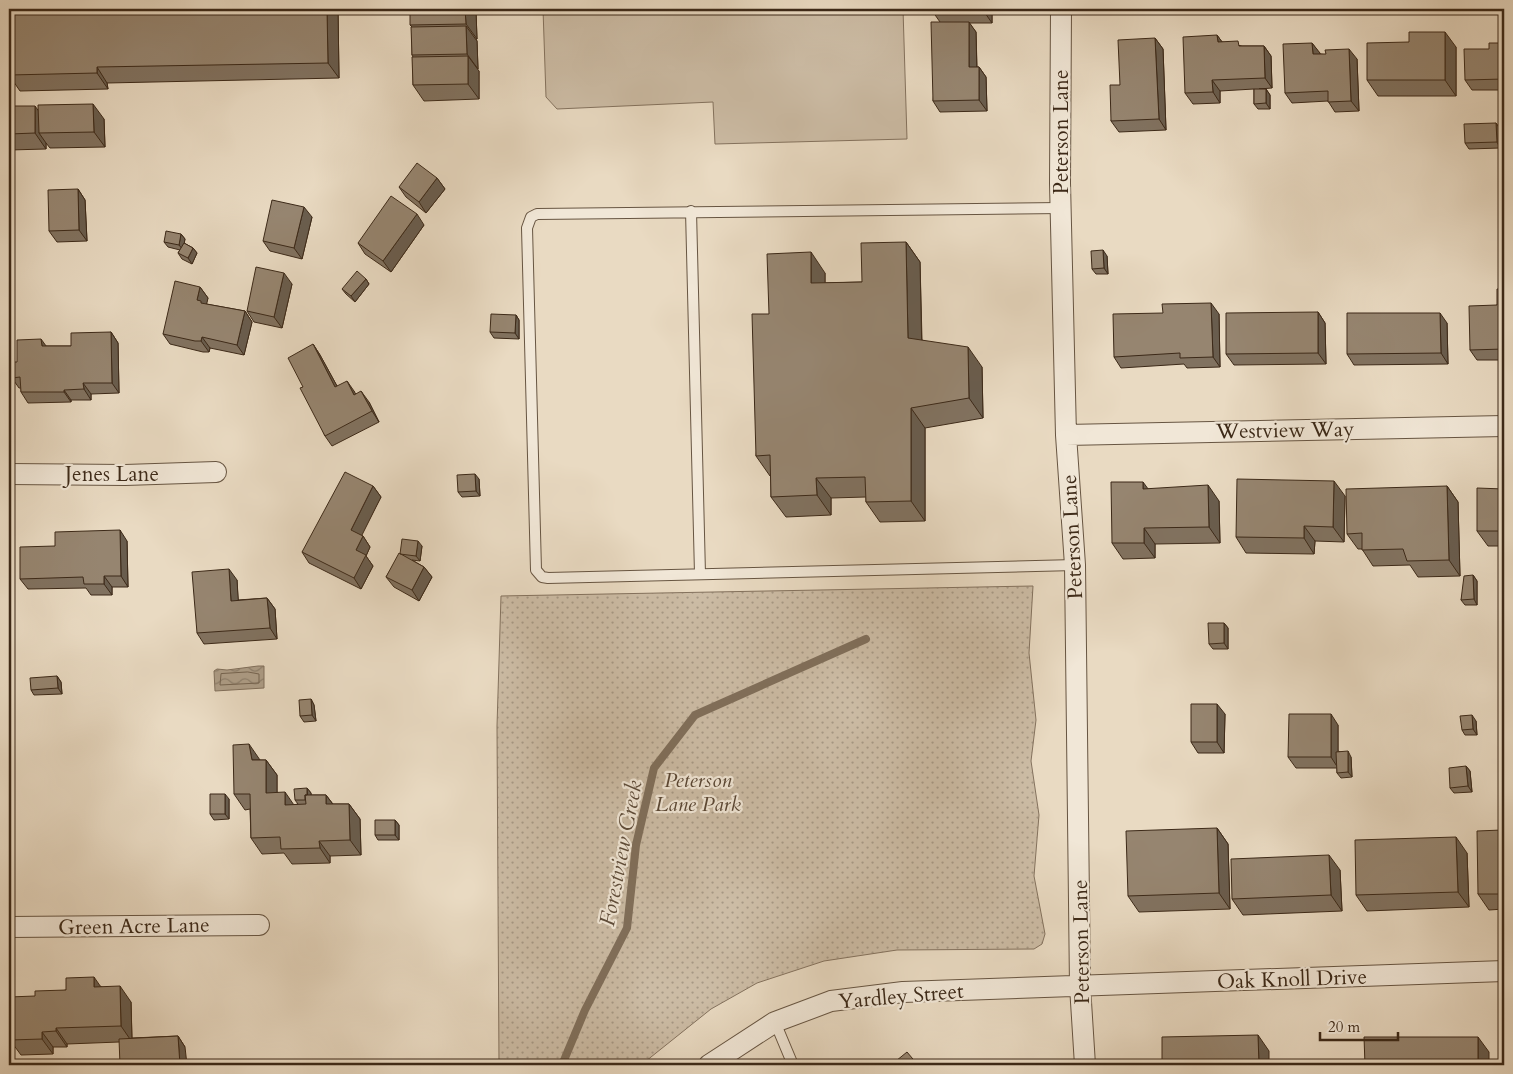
<svg xmlns="http://www.w3.org/2000/svg" width="1513" height="1074" viewBox="0 0 1513 1074" font-family="Cardo,serif">
<style>
.grass{fill:url(#grass-dots);stroke:#84725e}
.pitch{fill:#ccbca5;stroke:#84725e}
.water{fill:url(#water-waves);stroke:#806f5b}
.lines{fill:none;stroke-linecap:round;stroke-linejoin:round}
.shore{stroke:#756450;stroke-width:1}
.stream{stroke:#806f5b;stroke-width:8}
.service-casing{stroke:#675542;stroke-width:12}
.minor-casing{stroke:#675542;stroke-width:22}
.service{stroke:#f1e7d7;stroke-width:10}
.minor{stroke:#f1e7d7;stroke-width:20}
.wall{fill:#817260;stroke:#3c2918}
.shaded-wall{fill:#695d4e;stroke:#3c2918}
.building{fill:#968570;stroke:#3c2918}
.labels{text-anchor:middle;stroke-width:4.5;stroke-linejoin:round;paint-order:stroke}
.street-label{font-size:21px;fill:#3c2918;stroke:#f1e7d7}
.park-label{font-size:21px;font-style:italic;fill:#594634;stroke:#f1e7d7}
.water-label{font-size:22px;font-style:italic;fill:#5e4c3a;stroke:#f1e7d7}
</style>
<defs>
<pattern id="grass-dots" width="8" height="8" patternUnits="userSpaceOnUse" patternTransform="scale(1.25)"><rect width="8" height="8" fill="#ccbca5"/><path d="M2 2h.1M6 6h.1" fill="none" stroke="#a79985" stroke-width="1.8" stroke-linecap="round"/></pattern>
<pattern id="water-waves" width="16" height="10" patternUnits="userSpaceOnUse" patternTransform="scale(1.25)"><rect width="16" height="10" fill="#ae9e88"/><path d="M0 5q4-4 8 0t8 0" fill="none" stroke="#8f816e"/></pattern>
</defs>
<rect width="100%" height="100%" fill="#e9dac2"/>
<filter id="stains"><feTurbulence type="fractalNoise" baseFrequency=".004" numOctaves="4"/><feColorMatrix values="0 0 0 0 .2 0 0 0 0 .09 0 0 0 0 .02 0 0 0 .5 -.17"/></filter>
<radialGradient id="worn" r=".72"><stop offset=".6" stop-color="#630" stop-opacity="0"/><stop offset="1" stop-color="#630" stop-opacity=".3"/></radialGradient>
<path class="grass" d="M1033,586L1029,653L1036,720L1031,761L1039,815L1034,876L1045,934L1042,944L1034,949L897,950L824,961L757,983L711,1009L641,1065H499L497,726L501,596Z"/>
<path class="pitch" d="M543,9H903L907,139L715,144L713,102L557,109L546,97Z"/>
<path class="water" d="M258,666H264V688L215,691L214,671L217,669L227,670Z"/>
<g class="lines">
<path class="shore" d="M248,672L259,674V683L220,685L221,674Z"/>
<path class="stream" d="M562,1065L585,1010L627,928L636,845L654,768L695,715L866,639"/>
<g class="service-casing">
<path id="service" d="M1061,208L537,214L531,217L527,228L536,570L542,577L548,578L1075,565
M691,211L700,574
M775,1022L793,1065"/>
</g>
<g class="minor-casing">
<path id="minor" d="M1061,9L1060,183L1066,435L1075,565L1080,986L1085,1065
M1066,435L1504,426
M9,474L125,475L216,472
M9,927L259,925
M709,1065L775,1022L831,1001L903,992L1504,971"/>
</g>
<use href="#service" class="service"/>
<use href="#minor" class="minor"/>
</g>
<path class="wall" d="M9,9H338L339,78L107,83L108,89L20,91L9,75Z
M933,9H992V23H969L976,32L977,67H979L986,77L987,111L940,112L933,101L940,22L933,12Z
M476,11L477,39H476L477,41L478,69H477L479,71V99L424,101L413,85V57L412,55V27L410,25Z
M1217,35L1222,42L1242,46H1264L1271,56L1272,88L1259,89H1266L1270,95V109H1258L1254,104V89L1220,91V103L1193,104L1185,93Z
M1155,38L1163,49L1166,130L1119,132L1111,121L1120,85Z
M1409,42L1456,47V96H1378L1367,80Z
M1312,43L1320,54L1357,59L1359,111L1335,112L1328,101L1292,103L1285,93Z
M1504,43V90H1472L1465,80L1489,49Z
M9,106L104,119L105,147L50,148L46,143V149L9,150Z
M1496,123L1500,129V148L1469,149L1465,143Z
M437,178L445,189L426,213L406,197L399,187Z
M78,189L85,200L87,241L57,242L49,231Z
M312,217L302,259L270,251L263,241Z
M424,225L391,272L365,254L358,243Z
M181,234L185,239L184,243L193,248L197,253L192,264L182,259L178,253L180,250L168,247L164,242Z
M906,242L920,262L922,340L982,367L983,418L925,428V521L880,522L866,502V497L831,498V515L786,517L771,497V476H770L756,456L769,314L825,273V283L862,282Z
M1107,256L1108,274H1096L1092,269Z
M366,279L369,284L355,302L346,294L342,289Z
M292,284L282,328L254,322L247,311Z
M200,287L208,298L206,304L245,311L252,322L244,355L210,348L209,352H203L170,344L163,334Z
M1504,289V360H1477L1470,350L1497,305Z
M1318,312L1325,323L1326,364L1234,365L1226,354Z
M1219,314L1220,367L1187,368L1184,364L1121,368L1114,357Z
M516,315L519,320V339L494,338L490,332Z
M1447,323L1448,364L1354,365L1347,354Z
M111,332L118,343L119,393L91,394V400H71V402L28,403L21,392V388H19L12,378L46,346H71Z
M313,344L320,355L337,386L354,391L355,394L369,402L379,422L332,446L325,436L303,387Z
M479,479L480,496L462,497L458,492Z
M373,486L381,497L361,535L363,536L370,547L366,556L373,566L361,589L309,563L302,552Z
M1447,486L1458,502L1460,576L1418,577L1410,565L1373,566L1362,549H1358L1347,534Z
M1148,489L1219,501L1220,543L1155,544V558L1123,559L1112,543Z
M1504,489V546H1488L1477,531Z
M1345,496L1344,542L1315,541L1314,554L1246,553L1236,537Z
M127,541L128,587H112V595H91L86,588L28,589L20,579L55,546Z
M422,546L420,561L412,560L424,567L432,577L419,601L394,587L386,577L400,554Z
M1473,575L1477,581V605H1465L1461,600Z
M237,580L238,600L267,598L275,609L277,639L204,644L197,633Z
M1224,623L1228,628V649H1213L1209,644Z
M57,676L61,682L62,694L34,695L31,690Z
M311,699L314,705L316,721L304,722L300,716Z
M1225,714L1224,753H1198L1191,742Z
M1476,721L1477,735H1465L1462,730Z
M1338,725V751L1351,757L1352,777L1341,778L1337,773V768H1296L1288,757Z
M260,760H266L277,775V792L293,805L298,804L295,800L307,788L311,793V795H326L333,804H349L360,819L361,855L330,856V863L292,864L284,853L262,854L251,838L250,809L245,810L234,794Z
M1466,766L1470,771L1472,792L1454,793L1450,788Z
M229,799V819L214,820L210,814Z
M395,820L399,825V840H378L375,835Z
M1217,828L1228,844L1230,909L1139,912L1128,896Z
M1504,834V909L1489,910L1478,894Z
M1467,853L1469,907L1367,911L1356,895Z
M1340,870L1342,911L1243,915L1232,899Z
M100,986L131,1002L132,1038L178,1036L185,1047L119,1042L67,1044V1047H53V1054L21,1055L10,1040L35,996L66,990Z"/>
<path class="shaded-wall" d="M327,9H338L339,78L328,63Z
M465,9H474L476,11L477,39L466,24Z
M985,9H992V23L985,13Z
M969,22L976,32L977,77L969,67Z
M466,26L477,41L478,69L467,54Z
M1445,32L1456,47V96L1445,80Z
M1217,35L1225,46L1218,42Z
M1155,38L1163,49L1166,130L1159,119Z
M1312,43L1320,53V65L1313,54Z
M1264,46L1271,56L1272,88L1265,78Z
M1349,49L1357,59L1359,111L1351,101Z
M468,56L479,71V99L468,84Z
M97,67L107,83L108,89L97,73Z
M979,67L986,77L987,111L979,100Z
M1212,80L1220,91V103L1213,92Z
M1266,89L1270,95V109L1266,103Z
M93,104L104,119L105,147L94,132Z
M35,106L46,121L39,133L46,143V149L35,133Z
M1496,123L1500,129V148L1497,142Z
M437,178L445,189L426,213L419,202Z
M78,189L85,200L87,241L79,230Z
M304,207L312,217L302,259L294,248Z
M417,214L424,225L391,272L383,261Z
M181,234L185,239L183,250L179,245Z
M906,242L920,262L922,359L908,338Z
M193,248L197,253L192,264L188,258Z
M1103,250L1107,256L1108,274L1104,268Z
M811,252L825,273V303L811,283Z
M284,273L292,284L282,328L274,317Z
M366,279L369,284L355,302L351,296Z
M200,287L208,298L206,307L197,300Z
M1211,303L1219,314L1220,367L1213,357Z
M245,311L252,322L244,355L237,345Z
M1318,312L1325,323L1326,364L1318,353Z
M1440,313L1447,323L1448,364L1441,353Z
M516,315L519,320V339L515,333Z
M111,332L118,343L119,393L112,383Z
M202,337L210,348L209,352L201,341Z
M41,339L49,350L42,346Z
M313,344L320,355L343,397L335,387Z
M968,347L982,367L983,418L969,398Z
M347,381L354,391L362,405L354,395Z
M83,383L91,394V400L84,389Z
M64,390L71,400V402L64,392Z
M361,391L369,402L379,422L372,411Z
M911,408L925,428V521L911,501Z
M475,474L479,479L480,496L476,491Z
M816,478L831,498V515L817,495Z
M1334,481L1345,496L1344,542L1333,527Z
M1143,482L1154,497L1143,489Z
M1208,485L1219,501L1220,543L1209,527Z
M373,486L381,497L359,541L351,530Z
M1447,486L1458,502L1460,576L1449,560Z
M1304,526L1315,541L1314,554L1304,538Z
M1144,528L1155,544V558L1144,543Z
M120,530L127,541L128,587L121,576Z
M363,536L370,547L366,556L373,566L361,589L354,578L356,550Z
M418,541L422,546L420,561L416,556Z
M424,567L432,577L419,601L412,590Z
M229,569L237,580L239,611L231,601Z
M1473,575L1477,581V605L1474,599Z
M104,576L112,587V595L104,584Z
M267,598L275,609L277,639L270,628Z
M1224,623L1228,628V649L1224,643Z
M57,676L61,682L62,694L58,688Z
M311,699L314,705L316,721L312,715Z
M1217,704L1225,714L1224,753L1217,742Z
M1331,714L1338,725V768L1331,757Z
M1472,715L1476,721L1477,735L1473,729Z
M249,744L260,760H252Z
M1348,751L1351,757L1352,777L1348,772Z
M266,760L277,775V808L266,793Z
M1466,766L1470,771L1472,792L1468,786Z
M307,788L311,793V805L308,800Z
M285,792L296,808L285,805Z
M225,794L229,799V819L225,814Z
M326,795L337,810L326,804Z
M349,804L360,819L361,855L350,840Z
M395,820L399,825V840L395,835Z
M1217,828L1228,844L1230,909L1219,893Z
M1502,830L1504,834V848L1502,845Z
M1456,837L1467,853L1469,907L1458,892Z
M319,841L330,856V863L320,848Z
M1329,855L1340,870L1342,911L1331,895Z
M94,977L105,993L94,987Z
M120,986L131,1002L132,1042L121,1026Z
M56,1028L67,1044V1047L56,1031Z
M42,1032L53,1047V1054L42,1039Z
M1258,1035L1269,1051V1065H1259Z
M178,1036L185,1047L187,1065H180Z
M1478,1037L1489,1052V1065H1478Z"/>
<path class="building" d="M9,9H327L328,63L97,67V73L9,75Z
M410,9H465L466,24L410,25Z
M933,9H985V13L933,12Z
M931,22H969V67H979V100L933,101Z
M466,26L467,54L412,55L411,27Z
M1409,32H1445V80H1367V43L1409,42Z
M1217,35L1218,42L1238,41L1239,46H1264L1265,78L1212,80L1213,92L1185,93L1183,37Z
M1155,38L1159,119L1111,121L1110,85H1120L1118,40Z
M1312,43L1313,54H1326L1325,50L1349,49L1351,101L1328,102V91L1285,93L1283,44Z
M1489,43H1504V79L1465,80L1464,49H1489Z
M468,56V84L413,85L412,57Z
M1254,89H1266V103L1254,104Z
M93,104L94,132L39,133L38,105Z
M9,106H35V133L9,134Z
M1496,123L1497,142L1465,143L1464,124Z
M417,163L437,178L419,202L399,187Z
M78,189L79,230L49,231L48,190Z
M391,196L417,214L383,261L358,243Z
M272,200L304,207L294,248L263,241Z
M166,231L181,234L179,245L164,242Z
M906,242L908,338L968,347L969,398L911,408V501L866,502L865,477L816,478L817,495L771,497L770,455L756,456L752,314H769L767,254L811,252V283L862,282L861,243Z
M184,243L193,248L188,258L178,253Z
M1103,250L1104,268L1092,269L1091,251Z
M256,267L284,273L274,317L247,311Z
M357,271L366,279L351,296L342,289Z
M175,281L200,287L197,300L201,301V303L245,311L237,345L202,337L201,341H195L163,334Z
M1497,289H1504V349L1470,350L1469,306L1497,305Z
M1211,303L1213,357L1180,358V353L1114,357L1113,314L1163,313L1162,304Z
M1318,312V353L1226,354V313Z
M1347,313H1440L1441,353L1347,354Z
M491,314L516,315L515,333L490,332Z
M111,332L112,383H83L84,389L64,390V392H21L20,377L12,378L11,362H17V340L41,339L42,346H71V333Z
M313,344L335,387L347,381L354,395L361,391L372,411L325,436L300,388L303,387L288,358Z
M345,472L373,486L351,530L363,536L356,550L366,555L354,578L302,552Z
M475,474L476,491L458,492L457,475Z
M1237,479L1334,481L1333,527L1304,526V538L1236,537Z
M1111,482H1143V489L1208,485L1209,527L1144,528V543H1112Z
M1447,486L1449,560L1407,561L1403,549L1362,550V533L1347,534L1346,489Z
M1477,488L1504,489V531H1477Z
M120,530L121,576H104V584H84L83,577L20,579V547L55,546V532Z
M402,539L418,541L416,556L400,554Z
M399,553L424,567L412,590L386,577Z
M229,569L231,601L267,598L270,628L197,633L192,572Z
M1473,575L1474,599L1461,600L1464,576Z
M1208,623H1224V643L1209,644Z
M57,676L58,688L31,690L30,678Z
M311,699L312,715L300,716L299,700Z
M1191,704H1217V742H1191Z
M1289,714H1331V757H1288Z
M1472,715L1473,729L1462,730L1460,716Z
M249,744L252,760H266V793L285,792V805L306,804L305,795H326V804H349L350,840L319,841L320,848L281,849L280,837L251,838L250,794H234L233,745Z
M1348,751V772L1337,773L1336,752Z
M1466,766L1468,786L1450,788L1449,768Z
M307,788V795H305V800H295L294,789Z
M210,794H225V814H210Z
M1503,800H1504V821H1502Z
M375,820H395V835H375Z
M1217,828L1219,893L1128,896L1126,831Z
M1502,830V845H1504V894H1478L1477,831Z
M1456,837L1458,892L1356,895L1355,840Z
M1329,855L1331,895L1232,899L1231,859Z
M94,977V987L120,986L121,1026L56,1028V1031L42,1032V1039L10,1040L9,997L35,996V991L66,990V978Z
M1258,1035L1259,1065H1162V1037Z
M178,1036L180,1065H120L119,1039Z
M1364,1037H1478V1065H1365Z
M907,1052L918,1065H891Z"/>
<g class="labels">
<g class="street-label">
<text transform="translate(1061 132) rotate(-90)" y="7">Peterson Lane</text>
<text transform="translate(1285 430) rotate(-1)" y="7">Westview Way</text>
<text x="112" y="481">Jenes Lane</text>
<text transform="translate(1072 537) rotate(-93)" y="7">Peterson Lane</text>
<text transform="translate(134 926) rotate(-1)" y="7">Green Acre Lane</text>
<text transform="translate(1081 942) rotate(-91)" y="7">Peterson Lane</text>
<text transform="translate(1292 979) rotate(-2)" y="7">Oak Knoll Drive</text>
<text transform="translate(901 996) rotate(-5)" y="7">Yardley Street</text>
</g>
<g class="park-label">
<text x="698" y="787">Peterson<tspan x="698" dy="24">Lane Park</tspan></text>
</g>
<g class="water-label">
<text transform="translate(620 853) rotate(-79)" y="8">Forestview Creek</text>
</g>
</g>
<rect width="1513" height="1074" fill="none" stroke="#e9dac2" stroke-width="30"/>
<rect x="10" y="10" width="1493" height="1054" fill="none" stroke="#3c2918" stroke-width="2.5"/>
<rect x="15" y="15" width="1483" height="1044" fill="none" stroke="#3c2918"/>
<path d="M1320 1032v8h78v-8" fill="none" stroke="#3c2918" stroke-width="2.5"/>
<text x="1328" y="1032" font-size="15" fill="#3c2918" stroke="#f1e7d7" stroke-width="4" paint-order="stroke">20 m</text>
<rect width="100%" height="100%" filter="url(#stains)"/>
<rect width="100%" height="100%" fill="url(#worn)"/>
</svg>
